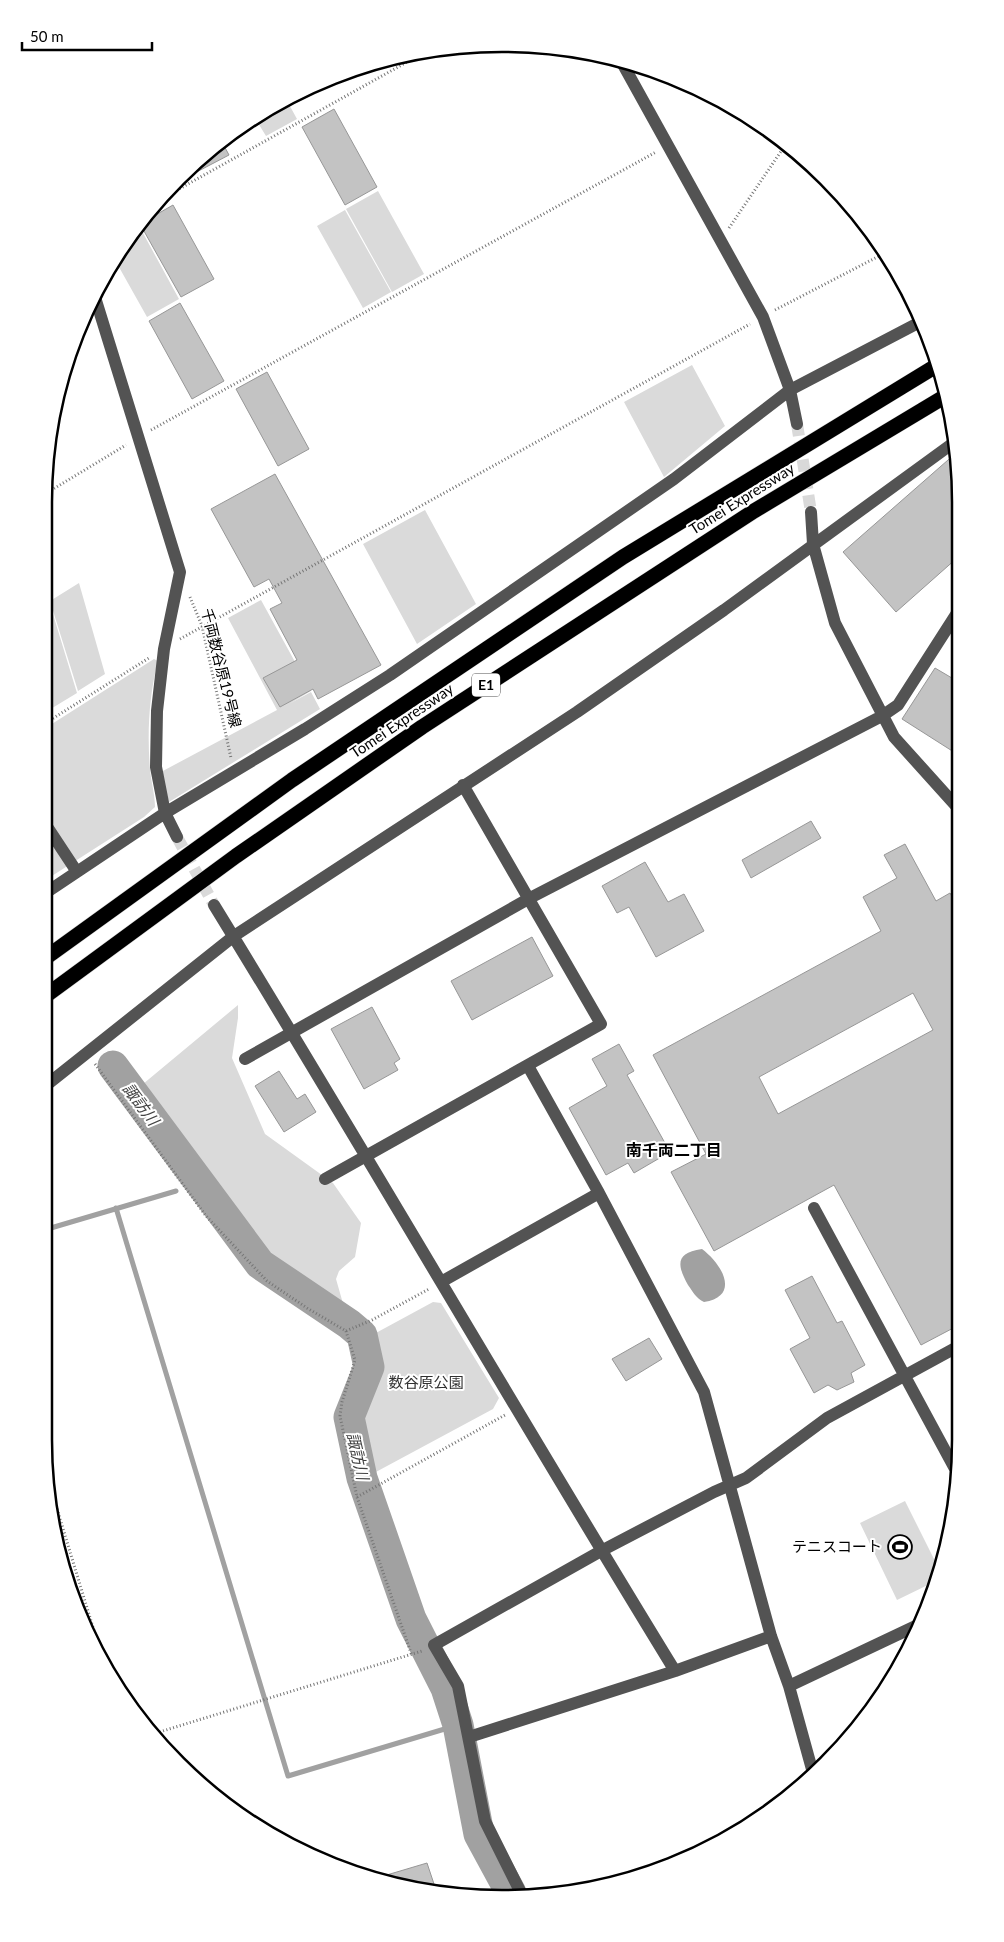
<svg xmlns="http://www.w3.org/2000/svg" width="1004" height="1942" viewBox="0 0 1004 1942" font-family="Lato,'Noto Sans JP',sans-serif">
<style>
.green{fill:#dadada}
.water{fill:#a1a1a1}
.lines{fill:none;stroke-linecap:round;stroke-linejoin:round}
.stream{stroke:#a1a1a1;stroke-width:5}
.river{stroke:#a1a1a1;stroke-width:31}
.building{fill:#c3c3c3;stroke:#979797;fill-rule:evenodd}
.minor-tunnel{stroke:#d9d9d9;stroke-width:12;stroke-dasharray:12 6;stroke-linecap:butt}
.highway-casing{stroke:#dbdbdb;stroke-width:16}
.path{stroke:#757575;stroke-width:3;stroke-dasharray:1 2.5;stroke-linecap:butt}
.minor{stroke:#535353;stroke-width:12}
.highway{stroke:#000;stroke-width:15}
.labels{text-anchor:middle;stroke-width:4;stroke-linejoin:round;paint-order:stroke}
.shield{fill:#fff;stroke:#4c4c4c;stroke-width:1}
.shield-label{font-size:14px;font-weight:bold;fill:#000}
.street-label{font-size:15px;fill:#000;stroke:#fff}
.park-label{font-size:15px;fill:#313131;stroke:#fff}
.poi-label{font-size:15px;fill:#000;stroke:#fff;text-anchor:end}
.water-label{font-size:16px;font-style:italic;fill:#424242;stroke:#fff}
.neighbourhood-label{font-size:16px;font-weight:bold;fill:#000;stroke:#fff}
.rim{fill:none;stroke:#000;stroke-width:2.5}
</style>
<rect width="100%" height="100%" fill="#fff"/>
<path class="green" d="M286,99L297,119L266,136L255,118Z
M378,191L424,274L392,292L346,209Z
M345,210L391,292L363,308L317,226Z
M138,224L179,299L147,317L115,260Z
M692,365L725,426L664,477L624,402Z
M425,510L476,604L417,644L363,544Z
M79,583L105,674L78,691L50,601Z
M45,588L77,693L44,713Z
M261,600L311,691L289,704L311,692L320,709L169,802L161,772L277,710L228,618Z
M154,659L158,661C149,695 147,734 150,769C151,782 155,794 155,807L144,817L44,881V729Z
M238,1005V1018L232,1058L265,1134L333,1183L361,1223L355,1257L339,1271L336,1279L346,1314L259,1252L137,1089Z
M433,1302L441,1303L499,1398L493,1409L374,1473L367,1471L360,1423L362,1407L374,1370L369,1342L374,1334Z
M905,1501L940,1571L936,1581L897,1600L860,1523Z"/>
<path class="water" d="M702,1249C722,1264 741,1296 704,1302C696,1298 693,1292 688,1285C677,1265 675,1253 702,1249Z"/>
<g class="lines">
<path class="stream" d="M116,1208L288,1776L458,1725
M44,1230L176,1191"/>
<path class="river" d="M113,1066L260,1264L349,1324L362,1335L369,1367L349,1417L362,1478L411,1619L446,1688L458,1725L479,1834L511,1893"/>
</g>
<path class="building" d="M334,109L377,187L345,205L302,127Z
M222,142L229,155L189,176L187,172L200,158Z
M173,205L214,279L181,297L140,224Z
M180,303L224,381L192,399L149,321Z
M267,372L309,449L278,466L236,389Z
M956,453L957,558L896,612L843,552Z
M275,474L381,665L318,699L313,689L280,707L263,678L297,660L270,609L282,603L269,579L254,587L211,509Z
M935,668L957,681V754L902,719Z
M811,821L821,838L751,878L742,860Z
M905,844L936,901L950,893L958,907L959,1325L921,1345L834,1185L714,1251L671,1172L706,1154L653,1055L881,931L863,897L897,878L884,855ZM913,993L933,1030L778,1114L759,1077Z
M645,862L668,902L684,894L704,931L656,957L629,907L617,913L602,886Z
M532,937L553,976L472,1020L451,981Z
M372,1007L400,1059L394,1063L398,1070L364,1089L331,1029Z
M619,1044L634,1071L627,1075L670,1152L634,1173L628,1163L606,1175L569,1108L607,1086L592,1059Z
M279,1071L297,1099L305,1094L316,1112L284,1132L255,1086Z
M812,1276L837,1323L842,1321L865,1365L851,1373L854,1382L837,1390L828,1385L814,1393L790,1349L810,1338L785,1290Z
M649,1338L662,1359L626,1381L612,1359Z
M427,1863L436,1890L412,1889L380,1877Z"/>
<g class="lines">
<path class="minor-tunnel" d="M797,424L811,512
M177,837L214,905"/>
<g class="highway-casing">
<path id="highway" d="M44,959L292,780L623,557L936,366
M44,997L236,856L422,727L754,511L944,397"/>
</g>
<path class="path" d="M161,199L425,52
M729,228L786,144
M775,310L883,254
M151,430L656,152
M45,494L126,445
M190,597L202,626L231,758
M180,639L750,324
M44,724L149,658
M95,1064L206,1216L267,1281L307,1308L346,1331L372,1320L429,1289
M346,1331L355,1360L342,1402L340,1416L357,1497L412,1656
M357,1497L505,1415
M54,1499L98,1644
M153,1734L422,1651"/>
<path class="minor" d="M620,59L763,317L790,390L797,424
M94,294L180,572L164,649L157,711L156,767L165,813L177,837
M811,512L813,544L835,623L894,737L957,807
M44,822L77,872
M44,894L165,813L305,729L390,675L674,479L790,390L922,321
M214,905C370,1159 519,1417 675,1671
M245,1059L530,898L882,716L898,705L957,613
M528,1066L599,1193L704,1392L771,1636L789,1686L813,1773
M44,1087L234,936L577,712L724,610L956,441
M325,1179L601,1024L463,785
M814,1208L954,1467L959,1470
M441,1282L599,1193
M789,1686L920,1624
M469,1737L675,1671L771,1636
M521,1893L485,1821L458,1686L434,1645L601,1551L714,1492L746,1478L827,1418L959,1346"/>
<use href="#highway" class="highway"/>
</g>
<defs>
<g id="stadium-ring" transform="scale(1.25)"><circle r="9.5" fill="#fff" stroke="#000" stroke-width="1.5"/><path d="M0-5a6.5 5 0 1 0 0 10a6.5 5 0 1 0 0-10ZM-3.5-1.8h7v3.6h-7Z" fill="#000"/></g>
</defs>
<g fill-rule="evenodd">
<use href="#stadium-ring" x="900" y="1547"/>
</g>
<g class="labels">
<rect class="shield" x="472" y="673.5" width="28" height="23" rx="4"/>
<g class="shield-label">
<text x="486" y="690">E1</text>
</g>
<g class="street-label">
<text transform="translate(742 499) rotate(-32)" y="5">Tomei Expressway</text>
<text transform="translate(221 668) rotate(76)" y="5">千両数谷原19号線</text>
<text transform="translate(402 721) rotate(-34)" y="5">Tomei Expressway</text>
</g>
<g class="park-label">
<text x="426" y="1388">数谷原公園</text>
</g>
<g class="poi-label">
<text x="882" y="1552">テニスコート</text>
</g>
<g class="water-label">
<text transform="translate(141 1104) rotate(53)" y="6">諏訪川</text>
<text transform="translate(358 1456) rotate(77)" y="6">諏訪川</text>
</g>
<g class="neighbourhood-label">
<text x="674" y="1156">南千両二丁目</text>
</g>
</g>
<path d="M0 0H1004V1942H0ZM502 52H502A450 450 0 0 1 952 502V1440A450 450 0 0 1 502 1890H502A450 450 0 0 1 52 1440V502A450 450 0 0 1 502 52Z" fill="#fff" fill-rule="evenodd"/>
<path class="rim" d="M502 52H502A450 450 0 0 1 952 502V1440A450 450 0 0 1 502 1890H502A450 450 0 0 1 52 1440V502A450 450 0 0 1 502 52Z"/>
<path d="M22 42v8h130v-8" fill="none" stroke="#000000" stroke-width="2.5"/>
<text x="30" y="42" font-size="15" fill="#000000" stroke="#ffffff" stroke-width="4" paint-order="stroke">50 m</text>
</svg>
